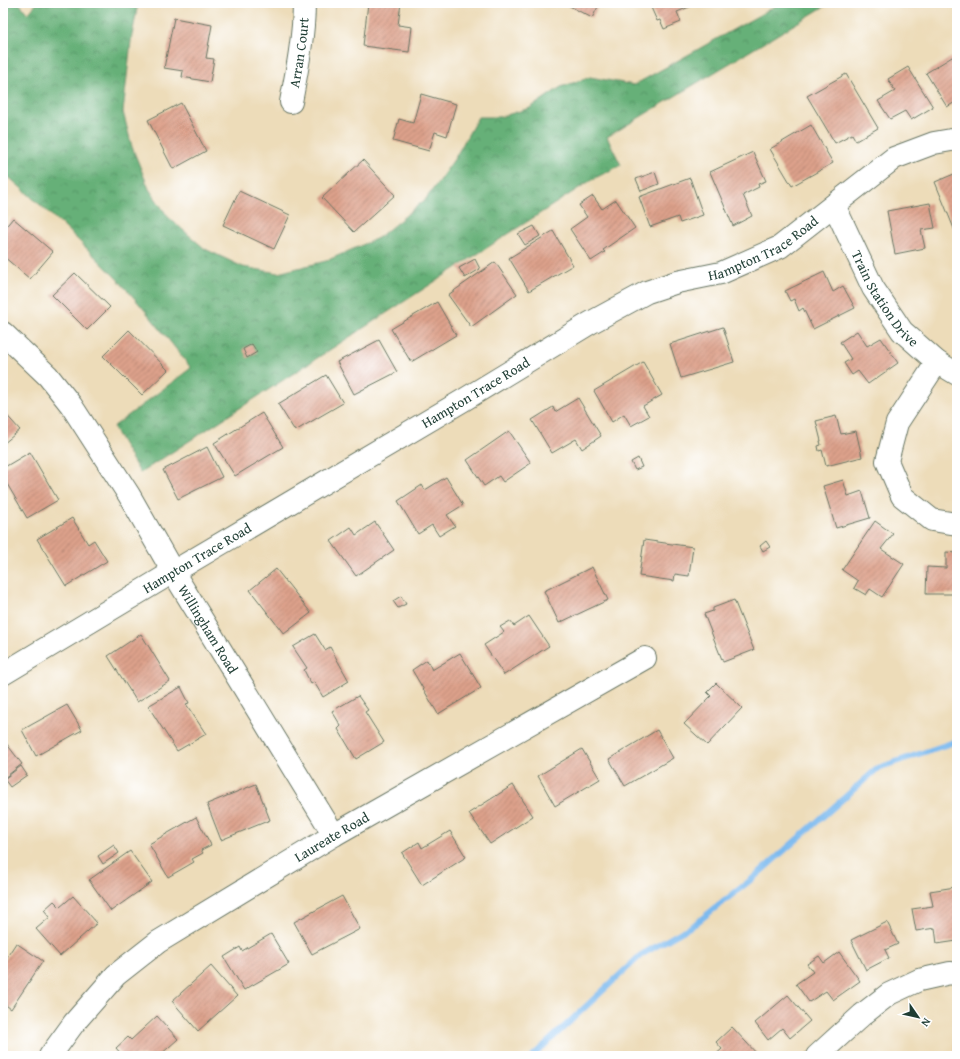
<svg xmlns="http://www.w3.org/2000/svg" width="960" height="1059" viewBox="0 0 960 1059" font-family="'Gentium Book Plus',serif">
<style>
.forest{fill:url(#forest-crowns);stroke:#427656}
.lines{fill:none;stroke-linecap:round;stroke-linejoin:round}
.stream{stroke:#7bbaef;stroke-width:6}
.building{fill:url(#building-hatch)}
.minor-casing{stroke:#677563;stroke-width:24}
.minor{stroke:#fff;stroke-width:22}
.labels{text-anchor:middle;stroke-width:3;stroke-linejoin:round;paint-order:stroke}
.street-label{font-size:14px;fill:#1f3d34;stroke:#fff}
</style>
<defs>
<pattern id="forest-crowns" width="20" height="18" patternUnits="userSpaceOnUse"><rect width="20" height="18" fill="#66b078"/><path d="M2 6a3 3 0 1 1 6 0M12 15a3 3 0 1 1 6 0" fill="none" stroke="#539063"/></pattern>
<pattern id="building-hatch" width="6" height="6" patternUnits="userSpaceOnUse"><rect width="6" height="6" fill="#dda18b"/><path d="M-1 1l2-2M0 6l6-6M5 7l2-2" fill="none" stroke="#b38472"/></pattern>
</defs>
<rect width="100%" height="100%" fill="#fff"/>
<filter id="ink" filterUnits="userSpaceOnUse"><feTurbulence type="fractalNoise" baseFrequency=".025" numOctaves="2"/><feDisplacementMap in="SourceGraphic" scale="8" xChannelSelector="R" yChannelSelector="G"/><feConvolveMatrix kernelMatrix="1 2 1 2 8 2 1 2 1" color-interpolation-filters="sRGB"/></filter>
<filter id="wash" filterUnits="userSpaceOnUse"><feTurbulence type="fractalNoise" baseFrequency=".012" numOctaves="4" result="noise"/><feDisplacementMap in="SourceGraphic" scale="16" xChannelSelector="R" yChannelSelector="G"/><feGaussianBlur stdDeviation="0.9" result="paint"/><feColorMatrix in="noise" values="0 0 0 0 0 0 0 0 0 0 0 0 0 0 0 0 0 1.4 0 .05"/><feComposite in="paint" operator="in"/></filter>
<g filter="url(#wash)">
<rect width="100%" height="100%" fill="#eddcb9"/>
<path class="forest" d="M3,3H19L28,14L37,3H138L131,41L123,112L132,147L149,189L168,217L205,249L243,267L278,273L326,261L378,238L426,199L455,158L478,117H500L530,108L561,87L590,77L634,85L781,3H830L607,137L621,165L593,179L140,473L113,427L191,368C168,339 145,309 119,281C83,243 43,207 3,172Z"/>
<g class="lines">
<path class="stream" d="M533,1056L641,955L695,924L752,879L878,768L957,741"/>
</g>
<g id="blocks">
<path class="building" d="M368,3H401L398,25L412,27L409,52L363,46Z
M564,3H600L592,18Z
M649,3H699L677,12L681,22L664,29L660,20L657,21Z
M174,18L212,25L206,58L214,59L210,82L182,77L183,71L164,68Z
M957,54V101L947,107L926,73Z
M908,67L933,107L911,120L905,111L890,119L878,101L895,91L888,79Z
M846,74L878,128L856,141L852,134L835,143L807,96Z
M421,94L456,104L447,136L435,132L429,151L393,141L399,119L413,123Z
M181,103L206,151L173,169L148,120Z
M811,125L833,163L792,186L770,149Z
M753,152L766,181L758,184L759,187L743,195L752,216L733,226L710,172Z
M363,160L395,195L354,232L322,198Z
M655,172L659,184L641,191L636,179Z
M954,174L957,182V236L935,182Z
M690,178L703,215L680,223L678,217L650,227L639,197Z
M239,191L290,215L274,249L223,225Z
M593,196L602,209L616,200L635,228L603,250L605,252L591,261L570,229L587,217L579,205Z
M930,203L935,228L921,230L925,248L895,254L887,211Z
M13,218L53,252L30,279L3,256V230Z
M534,226L540,236L525,245L518,234Z
M553,231L573,265L529,291L509,258Z
M475,259L480,269L465,278L459,268Z
M495,262L517,294L471,327L448,295Z
M824,272L833,292L843,286L855,308L813,329L803,308L799,311L794,299L790,301L785,291Z
M75,273L110,307L87,330L52,295Z
M437,302L456,335L411,362L391,329Z
M723,327L734,362L681,378L670,344Z
M129,330L168,370L142,395L103,356Z
M857,331L867,346L881,338L898,363L868,384L858,371L852,375L844,363L851,359L840,342Z
M379,340L397,372L354,394L337,362Z
M252,344L257,352L247,358L243,349Z
M643,362L662,395L643,406L649,416L631,426L624,414L612,422L594,391Z
M326,375L343,403L295,431L278,404Z
M578,398L601,436L582,449L576,439L552,453L532,420L553,407L555,412Z
M3,411L20,430L3,444Z
M262,413L283,447L235,476L214,443Z
M836,416L841,434L856,431L862,457L826,466L822,450L819,451L818,446L821,445L820,441H821L816,421Z
M509,431L531,463L503,482L499,476L484,486L467,460Z
M207,447L222,477L178,499L163,470Z
M30,452L58,500L27,518L3,477V468Z
M638,458L642,467L635,470L631,462Z
M446,477L463,505L447,515L455,526L439,536L432,525L418,534L398,501L422,485L425,490Z
M843,480L848,496L862,491L870,518L836,528L823,486Z
M72,518L88,544L94,540L107,561L66,586L37,539Z
M875,521L893,534L881,549L904,564L882,597L870,589L866,595L854,588L858,581L842,570Z
M375,522L394,550L356,576L331,541L351,527L356,535Z
M644,540L693,547L689,576L675,574L674,581L639,576Z
M766,541L770,547L763,551L760,546Z
M946,552L957,553V594H926L927,567L946,568Z
M592,567L608,600L559,623L544,591Z
M276,569L311,613L284,634L250,590Z
M401,596L406,604L398,608L393,601Z
M734,600L754,650L723,662L704,614L713,611V608Z
M529,616L549,646L504,675L484,645L504,632L500,627L510,621L514,626Z
M141,634L170,681L137,702L108,656Z
M315,634L325,650L330,647L349,681L323,697L314,682L311,684L304,670L307,668L293,647Z
M460,653L481,688L438,714L412,670L427,660L432,670Z
M716,683L742,708L707,745L684,724L711,696L707,692Z
M181,687L189,703L186,704L206,734L177,751L148,706Z
M358,696L368,710L365,712L384,742L356,759L338,729L341,726L332,711Z
M67,705L82,730L36,756L22,730Z
M657,730L673,758L625,786L609,759Z
M3,739L22,764L3,779Z
M582,749L600,779L555,806L538,776Z
M21,766L27,775L10,787L4,779Z
M256,784L270,820L221,840L207,804Z
M513,785L533,816L490,844L469,813Z
M196,817L211,845L201,850L203,853L192,859L194,862L168,877L149,844Z
M450,831L466,857L422,885L402,853L419,842L422,848Z
M114,845L119,853L103,864L98,856Z
M130,851L152,882L111,911L89,880Z
M955,887L957,897V941L937,944L935,928L916,931L912,909L933,906L930,891Z
M73,896L97,923L60,956L36,929L50,917L44,910L54,901L60,907Z
M342,896L360,929L312,954L294,922Z
M887,922L898,944L885,950L889,958L866,970L851,940Z
M271,934L289,964L244,990L224,957L240,947L242,951Z
M16,943L43,961L11,1009L3,1003V963Z
M839,952L860,981L833,1000L826,991L809,1002L796,984L813,972L807,964L819,956L824,963Z
M211,966L237,996L198,1031L172,1001Z
M788,995L810,1021L790,1038L782,1028L768,1040L755,1023Z
M157,1016L178,1039L159,1056H123L116,1048L128,1037L131,1040Z
M732,1027L759,1056H714L722,1049L716,1042Z
M956,1029H957V1051L954,1050Z"/>
</g>
</g>
<g filter="url(#ink)">
<use href="#blocks" fill-opacity="0" stroke="#677563" stroke-width="1"/>
<g class="lines">
<g class="minor-casing">
<g id="minor">
<path id="s1" d="M291,102C297,71 304,35 304,3"/>
<path id="s2" d="M834,205L873,288L902,331L937,362L957,374"/>
<path id="s3" d="M3,333L48,376L71,405L91,436L129,495L173,572L334,835"/>
<path d="M937,362L897,423L887,461L902,496L932,520L957,524"/>
<path id="s4" d="M3,674L173,572L462,401L590,323L647,292L677,282L721,273L780,247L894,158L934,143L957,139"/>
<path id="s5" d="M50,1056L74,1023L116,975L158,942L334,835L645,658"/>
<path d="M817,1056L862,1015L889,994L919,980L950,973L957,974"/>
</g>
</g>
<use href="#minor" class="minor"/>
</g>
</g>
<g class="labels">
<g class="street-label">
<text dy="5" stroke="none"><textPath href="#s1" startOffset="50">Arran Court</textPath></text>
<text dy="5" stroke="none"><textPath href="#s4" startOffset="874">Hampton Trace Road</textPath></text>
<text dy="5" stroke="none"><textPath href="#s2" startOffset="107">Train Station Drive</textPath></text>
<text dy="5" stroke="none"><textPath href="#s4" startOffset="550">Hampton Trace Road</textPath></text>
<text dy="5" stroke="none"><textPath href="#s4" startOffset="226">Hampton Trace Road</textPath></text>
<text dy="5" stroke="none"><textPath href="#s3" startOffset="362">Willingham Road</textPath></text>
<text dy="5" stroke="none"><textPath href="#s5" startOffset="361">Laureate Road</textPath></text>
</g>
</g>
<rect width="960" height="1059" fill="none" stroke="#fff" stroke-width="16"/>
<g transform="translate(918 1017) rotate(124)" stroke="#ffffff" stroke-width="3" paint-order="stroke">
<path d="M0-3L7 15L0 10L-7 15Z" fill="#1f3d34"/>
<text y="-6" font-size="11" font-weight="bold" text-anchor="middle" fill="#1f3d34">N</text>
</g>
</svg>
